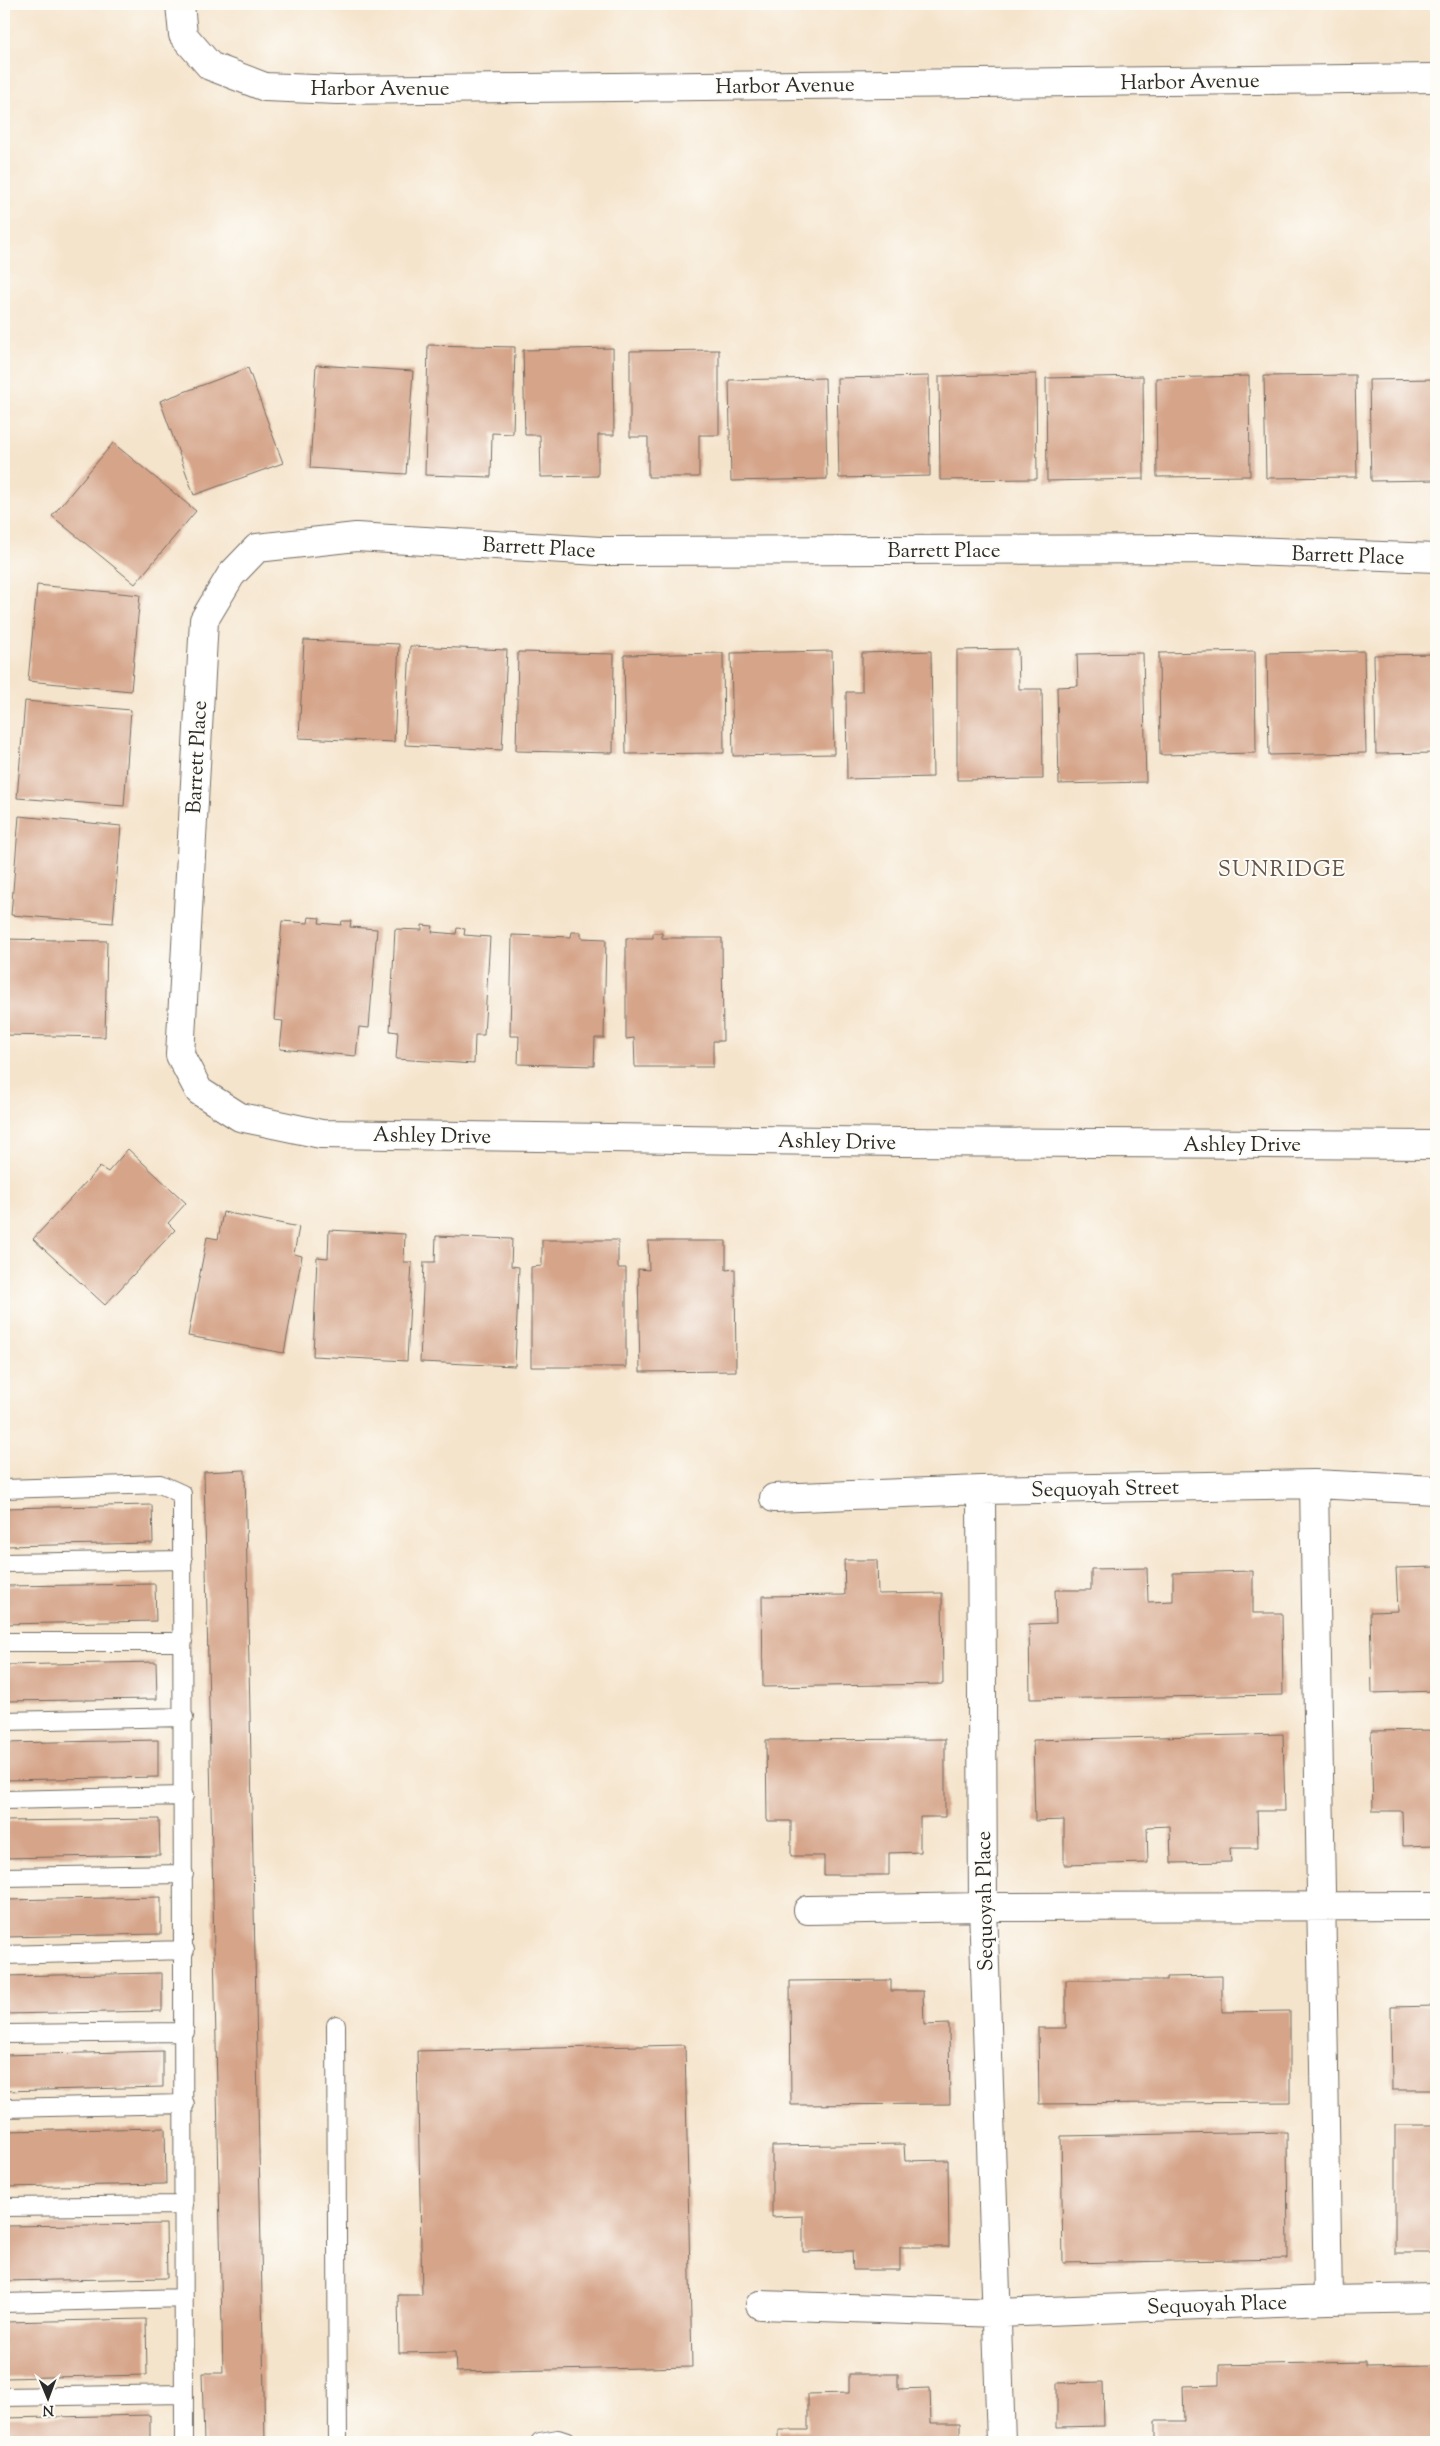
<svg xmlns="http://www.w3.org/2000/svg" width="1440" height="2446" viewBox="0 0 1440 2446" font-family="'Sorts Mill Goudy',serif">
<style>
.building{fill:#d5a489}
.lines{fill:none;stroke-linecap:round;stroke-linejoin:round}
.lane-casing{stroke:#726c63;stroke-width:20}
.street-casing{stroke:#726c63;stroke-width:30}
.lane{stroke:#fff;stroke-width:18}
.street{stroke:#fff;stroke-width:28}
.labels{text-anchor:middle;stroke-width:4;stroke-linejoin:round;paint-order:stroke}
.street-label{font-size:21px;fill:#2b2b2b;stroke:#fdfcf7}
.neighbourhood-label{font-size:22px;letter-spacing:1px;fill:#66554c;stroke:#fdfcf7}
</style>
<rect width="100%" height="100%" fill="#fdfcf7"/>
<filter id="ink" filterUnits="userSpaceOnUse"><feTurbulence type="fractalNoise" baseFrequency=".02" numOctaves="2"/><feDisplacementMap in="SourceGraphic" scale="10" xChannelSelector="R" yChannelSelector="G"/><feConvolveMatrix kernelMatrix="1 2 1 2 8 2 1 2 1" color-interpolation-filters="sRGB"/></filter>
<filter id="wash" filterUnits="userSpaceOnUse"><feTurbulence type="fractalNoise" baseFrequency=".0096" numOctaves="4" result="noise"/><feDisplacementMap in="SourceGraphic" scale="20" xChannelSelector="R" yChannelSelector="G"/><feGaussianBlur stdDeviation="1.12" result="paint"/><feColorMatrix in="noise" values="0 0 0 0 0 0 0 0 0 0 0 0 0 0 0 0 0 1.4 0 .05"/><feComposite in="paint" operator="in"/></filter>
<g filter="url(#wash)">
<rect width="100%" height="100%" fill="#f5e4cc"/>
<g id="blocks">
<path class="building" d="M428,345L515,347L513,434L492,433L491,477L425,475Z
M613,348L614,435H598V476L541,477L540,435H525L523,350Z
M719,350V435H699V477H648V437H630V351Z
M316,365L413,371L406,474L310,468Z
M248,368L283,463L194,495L160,401Z
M1036,374L1037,479L940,480L939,376Z
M1355,375L1357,477L1266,478L1264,376Z
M929,376L930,476L839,478L837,378Z
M1143,376L1144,479L1047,481L1046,378Z
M1249,376L1250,476L1157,477L1156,378Z
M825,378L827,479L731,481L729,380Z
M1436,379V480L1371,481L1369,380Z
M113,443L196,511L135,584L52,516Z
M37,585L140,595L131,691L28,681Z
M304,640L399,644L394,742L299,738Z
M410,646L507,650L502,750L405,745Z
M1018,649L1019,689H1042L1043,779L957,780V650Z
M832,651L834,754L733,756L731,653Z
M931,651L933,777L847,779L846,692H862V653Z
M1255,651L1256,753L1160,755L1159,653Z
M1364,651L1366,753L1269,755L1267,653Z
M518,652L614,654L613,753L516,751Z
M723,653L724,753L626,754L624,655Z
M1143,653L1146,782L1059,784L1057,687L1078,686L1077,654Z
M1436,654V753L1376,754L1374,655Z
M25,701L131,710L124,806L17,798Z
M19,816L121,826L113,923L11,915Z
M309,917L320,918L319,923L341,925L342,921H351L350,927L377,929L369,1028L359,1027L356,1056L280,1049L283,1021L274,1020L282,921L308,923Z
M422,925L433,926L432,932L456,934L457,928L465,929L464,935L490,937L484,1035H475L474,1064L396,1059L398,1032L390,1031L395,929L422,930Z
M572,932H581V938L606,939L604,1038H595L594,1066L518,1064L519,1036H510L512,935L571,937Z
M653,933H662V938H722L723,1041H713V1067H635L634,1038L626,1039V938H653Z
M4,939L107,941L105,1037L4,1035Z
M128,1149L186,1203L168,1223L175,1230L105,1305L33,1239L100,1167L108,1172Z
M223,1212L299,1227L294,1254L302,1256L284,1353L188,1336L207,1237L218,1239Z
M329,1230L405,1234L404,1262H412L407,1361L313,1356L317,1257L328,1258Z
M436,1236L512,1239L511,1266L519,1267L515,1366L420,1362L424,1262H435Z
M542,1240H618V1268H626V1367H531V1267L542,1266Z
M648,1241H726V1270L735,1269L736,1371L640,1372L638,1269L649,1270Z
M245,1470L265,2442H204L202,2373H223L204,1472Z
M152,1505L153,1543L4,1546V1508Z
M844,1560H877L878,1594L942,1593L943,1684L763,1687L762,1596L845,1595Z
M1436,1567V1691L1372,1693L1370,1612L1398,1611L1396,1568Z
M1147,1568L1148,1602L1173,1601V1573L1253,1571V1613H1282L1283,1695L1030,1699L1029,1624L1056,1623L1055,1590H1091V1569Z
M155,1584L156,1621L4,1624V1586Z
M156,1662L157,1699L4,1701V1665Z
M1436,1730V1857H1434V1845L1403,1846L1402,1811H1373L1371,1731Z
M1283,1734L1285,1811H1257L1258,1848H1230L1231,1862L1171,1863L1170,1826L1147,1827L1148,1863L1064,1865V1820L1035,1821L1033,1740Z
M945,1739V1817H920V1852L889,1853V1875H824V1856H791V1821H767L766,1740Z
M158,1740V1777L4,1780V1743Z
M159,1819L160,1855L4,1858V1821Z
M161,1897V1934L4,1937V1900Z
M162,1973V2011L4,2014V1976Z
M1222,1976V2012L1290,2011V2102L1039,2104L1038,2028H1066V1980H1167V1977Z
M891,1980V1991H923L924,2025L949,2024L950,2104L791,2105L790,1981Z
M1436,2006V2090H1392L1391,2007Z
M685,2045L692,2367L456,2372L455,2352L399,2353L398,2295H422L417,2051Z
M163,2051V2087L4,2091V2055Z
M1395,2125H1436V2253H1395Z
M165,2128L166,2184L4,2187V2131Z
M1287,2132L1288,2259L1063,2263L1061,2136Z
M904,2144L905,2161L948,2160L949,2247H900V2270H853L852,2251L803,2252V2216L772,2217V2146Z
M166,2224L167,2278L4,2281V2226Z
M146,2319L147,2375L4,2378V2322Z
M1365,2362V2366L1436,2365V2442H1155V2421H1184L1183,2386L1219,2385V2365Z
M849,2374H898V2389L930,2388L931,2423H960V2442H779V2430H808V2394L849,2393Z
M1103,2382L1104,2426L1057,2427V2383Z
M150,2415V2442H4V2418Z"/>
</g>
</g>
<g filter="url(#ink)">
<use href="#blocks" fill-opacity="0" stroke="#726c63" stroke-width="1"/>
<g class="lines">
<g class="lane-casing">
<path id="lane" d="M4,1489L160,1484L182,1494L184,2442
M4,1563L183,1560
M4,1642H183
M4,1721L184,1717
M4,1800L184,1796
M4,1877L184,1874
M4,1955L185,1950
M336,2025L338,2442
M4,2034L185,2032
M4,2108L185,2104
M4,2207L184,2205
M4,2303L184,2298
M4,2397L184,2394
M540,2442L558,2439L567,2442"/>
</g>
<g class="street-casing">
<path id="street" d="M180,4L183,35L210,66L265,87L337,90L1436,78
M1436,558L1198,549L600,551L356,537L257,548L231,575L204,620L180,1055L199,1091L240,1117L321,1134L902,1142L1436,1145
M1314,1484L1328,2300
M981,1490L983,1907L1001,2442
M774,1498L981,1490L1314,1484L1436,1490
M808,1910L983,1907L1436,1906
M760,2305L998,2313L1328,2300L1436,2298"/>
</g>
<use href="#lane" class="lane"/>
<use href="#street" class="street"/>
</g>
</g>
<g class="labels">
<g class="street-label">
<text transform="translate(1190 81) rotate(-1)" y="7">Harbor Avenue</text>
<text transform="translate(785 85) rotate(-1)" y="7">Harbor Avenue</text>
<text x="380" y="95">Harbor Avenue</text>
<text transform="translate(539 547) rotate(3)" y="7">Barrett Place</text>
<text x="944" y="557">Barrett Place</text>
<text transform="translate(1348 555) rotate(2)" y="7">Barrett Place</text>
<text transform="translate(196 757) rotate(-87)" y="7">Barrett Place</text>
<text transform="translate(432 1135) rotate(1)" y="7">Ashley Drive</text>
<text transform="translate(837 1141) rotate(1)" y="7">Ashley Drive</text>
<text x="1242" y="1151">Ashley Drive</text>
<text transform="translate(1105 1488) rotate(-1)" y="7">Sequoyah Street</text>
<text transform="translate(984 1901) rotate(-91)" y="7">Sequoyah Place</text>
<text transform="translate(1217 2304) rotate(-2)" y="7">Sequoyah Place</text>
</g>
<g class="neighbourhood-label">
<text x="1282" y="876">SUNRIDGE</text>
</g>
</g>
<rect width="1440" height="2446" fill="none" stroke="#fdfcf7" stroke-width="20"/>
<g transform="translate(48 2398) rotate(179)" stroke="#fdfcf7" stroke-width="4" paint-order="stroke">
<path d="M0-4L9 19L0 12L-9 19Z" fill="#2b2b2b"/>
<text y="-8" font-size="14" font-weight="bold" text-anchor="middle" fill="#2b2b2b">N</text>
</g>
</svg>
